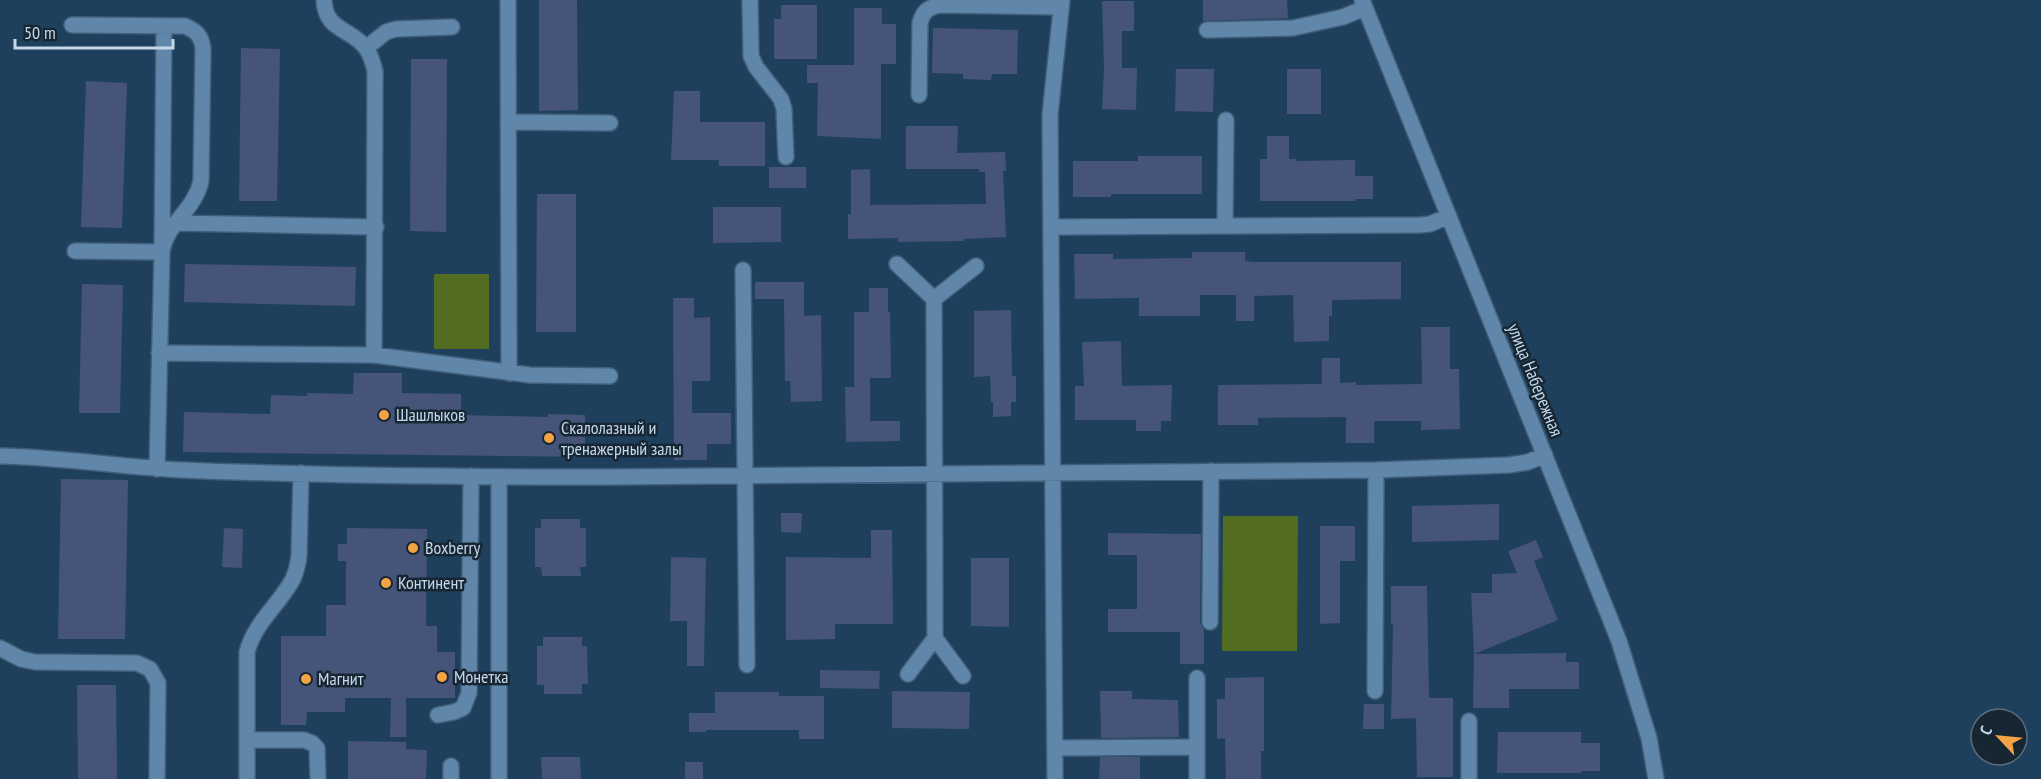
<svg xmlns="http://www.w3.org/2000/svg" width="2041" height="779" viewBox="0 0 2041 779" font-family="'PT Sans Narrow',sans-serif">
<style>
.green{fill:#526d22}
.building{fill:#455478}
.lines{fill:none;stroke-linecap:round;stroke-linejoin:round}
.minor-casing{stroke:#405e79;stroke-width:18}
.minor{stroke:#6086a9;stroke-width:15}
.poi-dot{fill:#f4a344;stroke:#172633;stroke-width:2}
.labels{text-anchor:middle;stroke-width:5;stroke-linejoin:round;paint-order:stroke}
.street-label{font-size:18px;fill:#c5d8e9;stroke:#172633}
.poi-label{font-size:18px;fill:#c5d8e9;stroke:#172633;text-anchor:start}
</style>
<rect width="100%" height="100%" fill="#1f405d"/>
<path class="green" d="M434,274H489V349H434Z
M1223,516H1298L1297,651H1222Z"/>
<path class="building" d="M539,0H577L578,110L539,111Z
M1203,0H1287L1288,18L1203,21Z
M1102,1H1134V31H1122V68H1137L1136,110L1102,109L1104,68Z
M781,5H817V59H774V19H781Z
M854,8H882V24H896V64H881V139L817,136L818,83H807V65H854Z
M933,28L1018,30L1017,74H992L991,80L963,79V74L932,73Z
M241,48L280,49L277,201H239Z
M411,59H447L446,232L410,231Z
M1176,69H1214L1213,112L1175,111Z
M1287,69H1321V114H1287Z
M86,81L127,83L122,228L81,227Z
M674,91H700V122H765V166H719V160H671Z
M906,126H958L957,153L1005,152L1006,171H1003L1006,237L964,239V241L898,242V238L848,239V214H851V170L870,169V205L986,204L985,172H979V169H906Z
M1267,136H1289V159H1296V161L1355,160V176H1373V199H1355V201H1260V159H1267Z
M1138,156H1202V194H1111V197H1073V161H1138Z
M769,167H806V188H769Z
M537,194H576V332H536Z
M713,207H781V242L713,243Z
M1192,252H1245V261L1254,262H1401V299L1332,300V316H1329V341L1294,342L1293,295L1254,296V321H1236V295H1200V316H1139V298L1075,299L1074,254H1113V259L1192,258Z
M185,264L356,267L355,306L184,302Z
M755,282H804V316L821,315L822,401L791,402L790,381H785L784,299H755Z
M82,284L123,285L120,413H79Z
M869,288H888V312H890L891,378H870V421H900V441L846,442L845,387H854V312H869Z
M673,298H694V318L710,317V381H692V413H731V444H707V460H674Z
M1011,310L1012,376H1016V402H1011V416L993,417V402H991L990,376L974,377V311Z
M1421,327H1450V369H1459L1460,429L1421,430V421H1374V443H1346V417L1258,418V425H1218V385L1322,384V358H1340V383L1356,382V385L1422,384Z
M1121,341L1122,386L1172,385L1171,421H1161V431H1136V420H1075V386H1084L1082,342Z
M354,373H402V393L461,394V415L548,417V414L585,415V457L183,452L184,412L270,414L271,395L307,396V393L353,394Z
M61,479L128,480L125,639H58Z
M1499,504V540L1412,542V506Z
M781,513H802L801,533L781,532Z
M541,519H580V528H586V567H580L581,576H542L541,567H535V528H541Z
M1320,526H1355V561H1340V623L1320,624Z
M224,528L243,529L242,568L222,567Z
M347,528L427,529L426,626H437V652H455V698H406V737H390L391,698H345V712H307L306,725H281V636H326V605H346V561H338V544H347Z
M871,530H892L893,624H835V639L786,640V557L871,558Z
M1108,533L1201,534L1200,622L1204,630V664H1180V632H1108V609H1137V555H1108Z
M1536,540L1543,557L1534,561L1558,620L1474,654L1471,593H1492V574L1517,573L1508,551Z
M671,557L706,558L704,666H687V621H670Z
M971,558H1009V627L971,626Z
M1391,586H1427L1429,698H1453V777H1417L1416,718L1391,719L1393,624H1391Z
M543,637H582V646H587L588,684H582V694H544V685H537V646H543Z
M1566,653V662H1579V689H1509V708H1473L1474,654Z
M820,670L880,671L879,689L820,688Z
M1264,677V751H1261V779H1226L1225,738L1217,739V699H1225V678Z
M77,685H116L117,779H78Z
M892,691L970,692L969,729L892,728Z
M1100,691H1132V699L1178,700L1179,737L1101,738Z
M715,692H779V696H824V739H799V730H706V732H689V713H715Z
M1364,704H1384V729H1363Z
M1498,732H1581V743H1600V771H1581V773H1497Z
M348,741L406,742V749L427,750L426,779H348Z
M541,757H580L581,779H542Z
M1100,757H1140V779H1099Z
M685,762H703V779H685Z"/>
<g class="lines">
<g class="minor-casing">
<path id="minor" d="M324,0C325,31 351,28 366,48C371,55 373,63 375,71L374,355
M508,0L509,373
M750,0L751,56L756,67L781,99L784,109L786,157
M1362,0L1619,641L1649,738L1656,779
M72,25L185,26C196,31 201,35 203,48L201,181C194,212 166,223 162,252L157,469
M1207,30L1293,28L1343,17L1365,8
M366,48L386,32L396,29L452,27
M919,95L920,23C923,12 927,8 939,5L1061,7
M508,122L610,123
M176,223L376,227
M1225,226L1226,120
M1051,227L1420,225L1430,224L1449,216
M75,251L162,252L164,26
M897,264L934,299
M743,270L747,665
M159,353L374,355L530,375L610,376
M0,456C61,457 121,467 182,470C325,476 468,477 611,477L1376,470L1509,465L1528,462L1545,455
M499,477V779
M1210,622L1211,471
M0,648L21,659L35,662L137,663L150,669L158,683L157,779
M908,674L935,638
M963,676L935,638L934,299L976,266
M1197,678V779
M1375,691L1376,470
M438,715L454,712L463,708L469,693L471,476
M247,740H304L312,743L317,748L318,779
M1055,748L1197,747
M247,779V652C255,622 279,605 293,579C296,572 298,564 299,556L301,473
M451,779V766
M1055,779L1050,115L1062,0
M1469,779V721"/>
</g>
<use href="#minor" class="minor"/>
</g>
<g class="poi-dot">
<circle cx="384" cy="415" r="6"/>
<circle cx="549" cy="438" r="6"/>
<circle cx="413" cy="548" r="6"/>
<circle cx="386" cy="583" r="6"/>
<circle cx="442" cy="677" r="6"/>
<circle cx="306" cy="679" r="6"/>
</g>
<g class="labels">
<g class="street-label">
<text transform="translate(1535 380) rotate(68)" y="6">улица Набережная</text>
</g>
<g class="poi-label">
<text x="396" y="421">Шашлыков</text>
<text x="561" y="434">Скалолазный и<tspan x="561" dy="21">тренажерный залы</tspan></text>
<text x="425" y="554">Boxberry</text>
<text x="398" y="589">Континент</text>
<text x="454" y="683">Монетка</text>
<text x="318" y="685">Магнит</text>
</g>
</g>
<g transform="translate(1999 737) rotate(296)"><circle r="28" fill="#172633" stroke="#5d6d7c" stroke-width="1.5"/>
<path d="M0-4.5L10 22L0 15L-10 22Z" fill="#f4a344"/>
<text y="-9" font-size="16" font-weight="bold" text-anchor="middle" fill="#c5d8e9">С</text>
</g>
<path d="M15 39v9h158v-9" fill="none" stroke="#c5d8e9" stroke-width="3"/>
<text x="24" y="39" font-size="18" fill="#c5d8e9" stroke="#172633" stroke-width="4.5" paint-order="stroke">50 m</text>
</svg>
